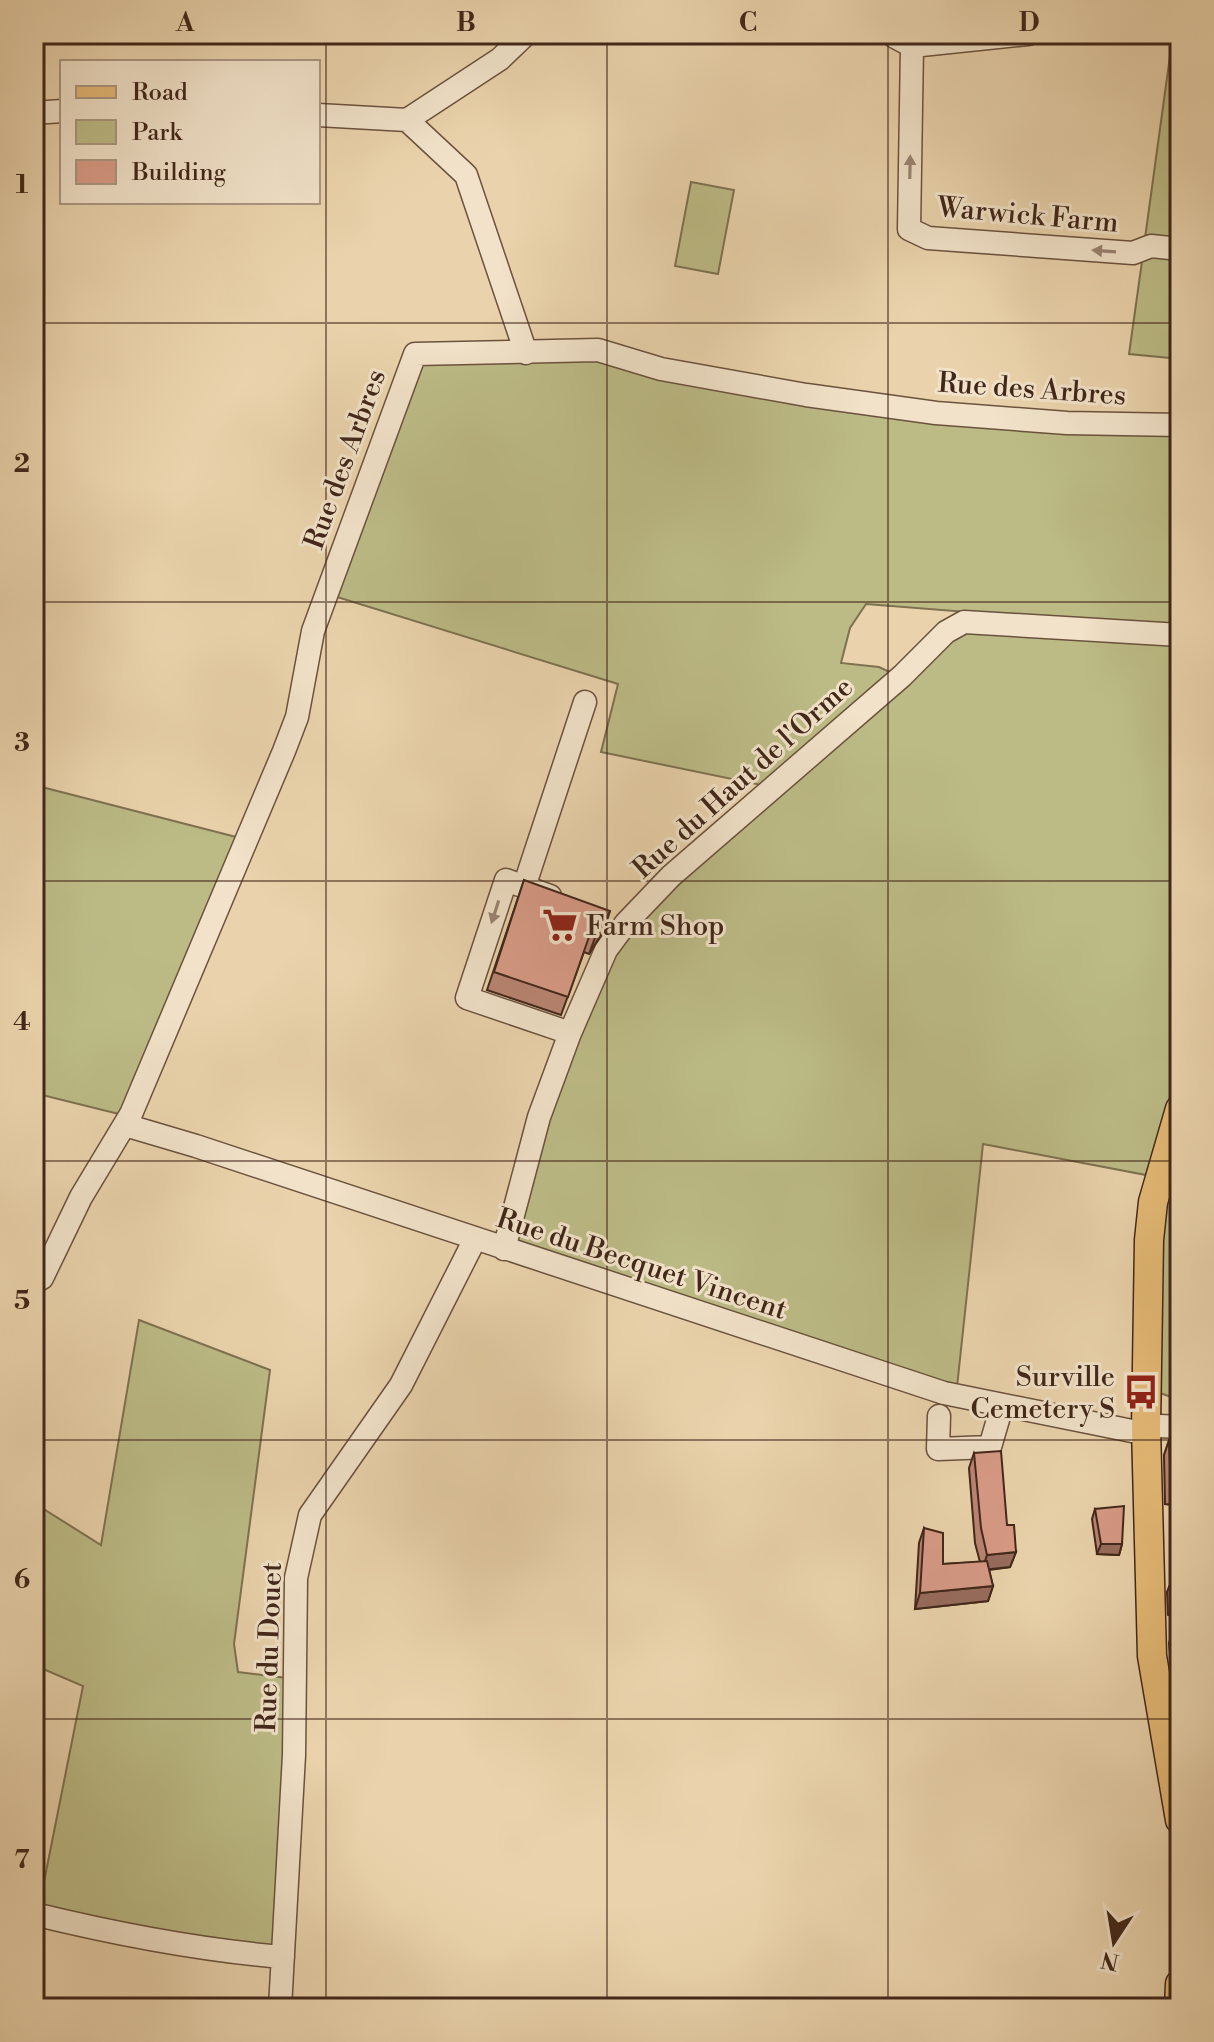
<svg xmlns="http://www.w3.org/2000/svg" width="1214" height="2042" viewBox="0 0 1214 2042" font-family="'Libre Bodoni',serif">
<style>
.green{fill:#bcbb86;stroke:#7e7150;stroke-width:2}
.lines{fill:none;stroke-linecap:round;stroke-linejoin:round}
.minor-casing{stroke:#6b523e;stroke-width:25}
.major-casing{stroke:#41271a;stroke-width:31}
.minor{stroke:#f1e2c9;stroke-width:22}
.major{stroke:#e5ba76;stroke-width:28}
.wall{fill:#ba8574;stroke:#41271a;stroke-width:2}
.shaded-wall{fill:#976c5e;stroke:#41271a;stroke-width:2}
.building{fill:#d89b87;stroke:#41271a;stroke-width:2}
.oneway{fill:#998472}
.grid{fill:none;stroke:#41271a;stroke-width:2;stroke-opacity:0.55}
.labels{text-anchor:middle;stroke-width:6;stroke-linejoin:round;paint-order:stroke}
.street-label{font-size:28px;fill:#41271a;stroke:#f1e2c9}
.poi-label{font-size:28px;fill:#41271a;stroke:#f1e2c9;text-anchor:start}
.neatline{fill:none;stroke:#41271a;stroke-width:3}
.grid-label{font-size:26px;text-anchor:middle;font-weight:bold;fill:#41271a}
</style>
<rect width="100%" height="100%" fill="#ead3ac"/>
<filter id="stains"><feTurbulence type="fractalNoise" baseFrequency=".0025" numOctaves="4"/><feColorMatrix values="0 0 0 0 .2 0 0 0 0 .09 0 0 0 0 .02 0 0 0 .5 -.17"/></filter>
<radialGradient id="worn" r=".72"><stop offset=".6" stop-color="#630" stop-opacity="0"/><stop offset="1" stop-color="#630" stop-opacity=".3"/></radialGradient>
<path class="green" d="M1173,34L1180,35V241L1145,238Z
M691,182L734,190L718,274L675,266Z
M1143,254L1180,257V359L1129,354Z
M596,356L656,375L1180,433V629L866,604L850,628L841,663L879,667L894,674L761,785L601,752L618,684L337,597L335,588L422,364Z
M981,629L1180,641V1066L1146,1175L983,1144L957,1387L516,1245L537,1143L610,961L638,922L861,717L953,637Z
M34,785L240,838L123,1115L34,1093Z
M1180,1148V1400L1157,1392V1245Z
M139,1320L270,1370L234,1644L238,1672L287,1678L275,1947L173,1935L39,1907L83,1686L34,1665V1503L101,1545Z"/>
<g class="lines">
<g class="minor-casing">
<path id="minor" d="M895,34V37L912,46L1028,34
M912,46L909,229L928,238L1133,253L1151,246L1180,249
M34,113L62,111
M318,115L407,120L500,59L526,34
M407,120L466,175L526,353
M524,887L585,702
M550,896L506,880L467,998L570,1033
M125,1125L196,1146L944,1393L1132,1431L1160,1426L1180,1427
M504,1249L539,1117L570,1033L606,950L626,923L671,876L902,676L946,632L964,622L1180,635
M34,1282L42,1278L81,1197L131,1114L284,751L297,717L313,631L415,354L598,350L661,369L806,395L936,413L1067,423L1180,425
M939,1416L938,1449L990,1447L1002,1406
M34,1914C116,1934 199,1950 283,1957
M280,2008L294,1755L296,1578L310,1515L401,1385L475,1239"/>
</g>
<g class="major-casing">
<path id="major" d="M1180,1109L1153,1202L1149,1240L1146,1428L1152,1656L1180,1820
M1179,2008L1180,1984"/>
</g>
<use href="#minor" class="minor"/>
<use href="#major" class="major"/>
</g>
<path class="wall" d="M524,880L604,930L589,954L584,952L561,1015L487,990Z
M1180,1438V1506L1165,1504L1164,1455L1169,1440Z
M974,1453L1007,1525L1016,1552L1010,1567L989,1570L993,1586L988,1601L915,1609L919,1543L924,1528L943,1564L980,1562L975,1543L969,1468Z
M1095,1509L1122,1544L1119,1555L1097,1554L1092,1519Z
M1171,1582L1180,1584V1617L1168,1615L1167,1592Z
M1172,1633L1180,1664H1171L1169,1643Z"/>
<path class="shaded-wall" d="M610,911L604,930L589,954L596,935Z
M1101,1544H1122L1119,1555L1097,1554Z
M1016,1552L1010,1567L982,1570L987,1555Z
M993,1586L988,1601L915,1609L920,1593Z
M1174,1653L1180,1654V1664H1171Z"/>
<path class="building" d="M524,880L610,911L596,935L590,934L568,997L494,972Z
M1180,1438V1490L1171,1488L1169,1440Z
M1001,1451L1007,1525H1014L1016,1552L987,1555L981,1528L974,1453Z
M1124,1506L1122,1544H1101L1095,1509Z
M924,1528L943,1533V1564L987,1561L993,1586L920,1593Z
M1171,1582L1180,1584V1606L1172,1605Z
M1172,1633L1180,1634V1654L1174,1653Z"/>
<defs><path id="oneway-solid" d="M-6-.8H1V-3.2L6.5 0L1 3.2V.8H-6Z" transform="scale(2)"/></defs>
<g class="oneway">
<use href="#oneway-solid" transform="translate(910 167) rotate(-89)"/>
<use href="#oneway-solid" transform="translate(1104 251) rotate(-176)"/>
<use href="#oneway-solid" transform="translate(495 912) rotate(108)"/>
</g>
<path class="grid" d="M326,34V2008M607,34V2008M888,34V2008M34,323H1180M34,602H1180M34,881H1180M34,1161H1180M34,1440H1180M34,1719H1180"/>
<defs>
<g id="supermarket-bare" transform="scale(2.76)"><path d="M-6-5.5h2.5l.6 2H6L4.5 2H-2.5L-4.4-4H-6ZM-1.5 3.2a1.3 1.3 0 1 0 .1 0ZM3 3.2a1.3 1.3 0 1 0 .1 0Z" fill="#8f2418" stroke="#f1e2c9" stroke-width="2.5" paint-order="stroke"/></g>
<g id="bus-bare" transform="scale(2.76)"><path d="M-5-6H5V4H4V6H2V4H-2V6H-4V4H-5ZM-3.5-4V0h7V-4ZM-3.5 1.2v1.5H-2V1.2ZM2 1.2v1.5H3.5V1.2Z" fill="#8f2418" stroke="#f1e2c9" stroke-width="2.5" paint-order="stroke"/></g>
</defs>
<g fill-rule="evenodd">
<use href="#supermarket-bare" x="560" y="925"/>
<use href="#bus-bare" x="1141" y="1392"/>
</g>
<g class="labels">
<g class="street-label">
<text transform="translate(1028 214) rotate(5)" y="10">Warwick Farm</text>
<text transform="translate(1032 388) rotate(4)" y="10">Rue des Arbres</text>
<text transform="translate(344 459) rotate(-70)" y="10">Rue des Arbres</text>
<text transform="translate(742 777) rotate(-42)" y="10">Rue du Haut de l'Orme</text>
<text transform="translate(642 1263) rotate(18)" y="10">Rue du Becquet Vincent</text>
<text transform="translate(268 1647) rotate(-88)" y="10">Rue du Douet</text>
</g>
<g class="poi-label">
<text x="586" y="935">Farm Shop</text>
<text x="1115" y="1386" text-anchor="end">Surville<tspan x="1115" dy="32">Cemetery S</tspan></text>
</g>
</g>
<rect width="1214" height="2042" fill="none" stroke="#ead3ac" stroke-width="88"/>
<rect x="60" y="60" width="260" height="144" fill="#f1e2c9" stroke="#ab9783" stroke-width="2"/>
<rect x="76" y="86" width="40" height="12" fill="#e5ba76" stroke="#ab9783" stroke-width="2"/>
<text x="132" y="100" font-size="24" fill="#41271a">Road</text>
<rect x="76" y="120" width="40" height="24" fill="#bcbb86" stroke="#ab9783" stroke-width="2"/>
<text x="132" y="140" font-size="24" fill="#41271a">Park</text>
<rect x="76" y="160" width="40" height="24" fill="#d89b87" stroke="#ab9783" stroke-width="2"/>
<text x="132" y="180" font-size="24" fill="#41271a">Building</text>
<g transform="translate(1114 1942) rotate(192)" stroke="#f1e2c9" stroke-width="6" paint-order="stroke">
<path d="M0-6L14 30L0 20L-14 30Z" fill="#41271a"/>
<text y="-12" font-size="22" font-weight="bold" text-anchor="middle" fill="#41271a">N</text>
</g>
<rect x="44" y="44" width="1126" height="1954" class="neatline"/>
<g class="grid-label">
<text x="185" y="31">A</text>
<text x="466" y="31">B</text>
<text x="748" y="31">C</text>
<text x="1029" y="31">D</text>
<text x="22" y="193">1</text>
<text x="22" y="472">2</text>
<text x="22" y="751">3</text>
<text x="22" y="1030">4</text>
<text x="22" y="1309">5</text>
<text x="22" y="1588">6</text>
<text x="22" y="1868">7</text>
</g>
<rect width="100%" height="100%" filter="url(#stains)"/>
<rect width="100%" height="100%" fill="url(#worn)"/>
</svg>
